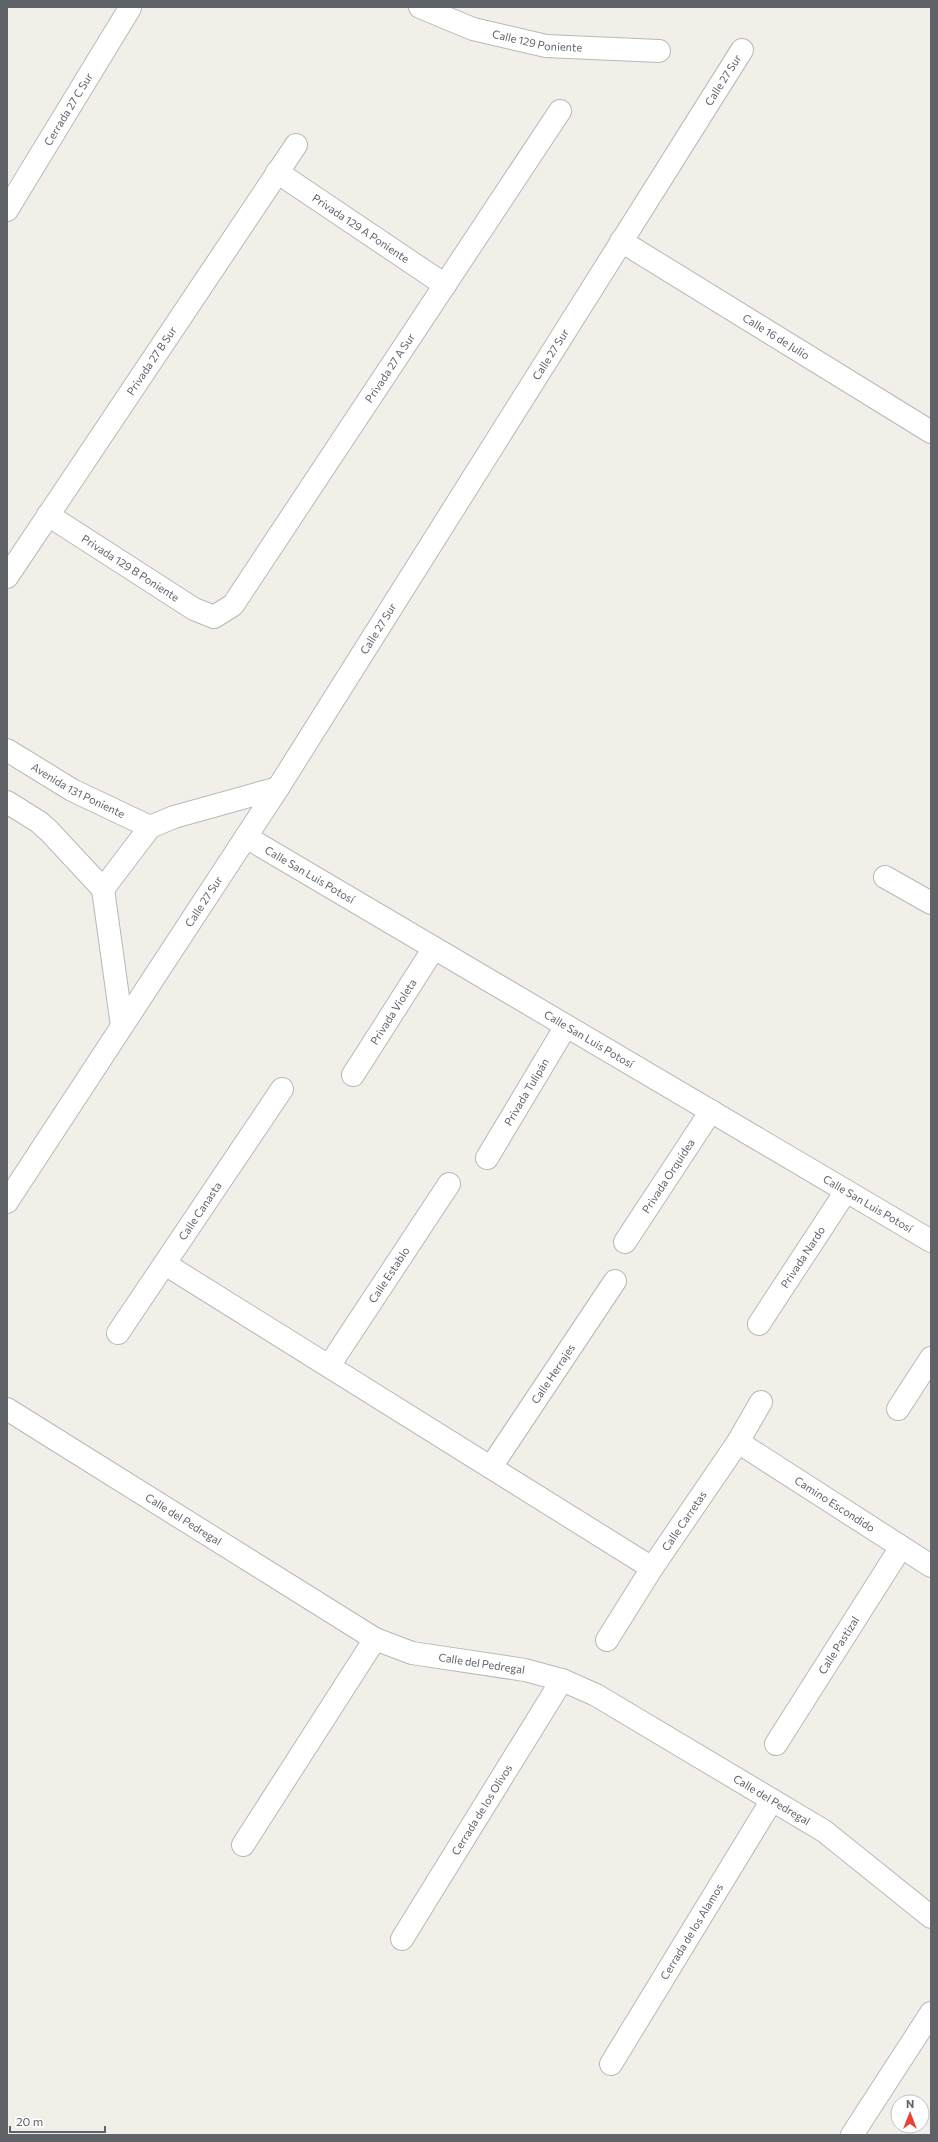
<svg xmlns="http://www.w3.org/2000/svg" width="938" height="2142" viewBox="0 0 938 2142" font-family="Commissioner,sans-serif">
<style>
.lines{fill:none;stroke-linecap:round;stroke-linejoin:round}
.minor-casing{stroke:#b5b8bc;stroke-width:24}
.minor{stroke:#fff;stroke-width:22}
.labels{text-anchor:middle;stroke-width:3;stroke-linejoin:round;paint-order:stroke}
.street-label{font-size:11px;fill:#5f6368;stroke:#fff}
</style>
<rect width="100%" height="100%" fill="#f1efe8"/>
<g class="lines">
<g class="minor-casing">
<g id="minor">
<path id="s1" d="M420,7L473,29L546,46L659,51"/>
<path id="s2" d="M277,172L445,285"/>
<path id="s3" d="M7,210L130,8"/>
<path id="s4" d="M621,241L931,432"/>
<path id="s5" d="M48,515L194,609L214,617L233,605L560,111"/>
<path id="s6" d="M7,577L296,145"/>
<path id="s7" d="M7,750L72,790L150,827"/>
<path d="M7,802L39,822L49,831L103,889"/>
<path id="s8" d="M246,837L931,1241"/>
<path d="M885,877L931,903"/>
<path d="M122,1026L103,889L150,827L174,817L278,788"/>
<path id="s9" d="M353,1075L434,948"/>
<path id="s10" d="M487,1158L566,1026"/>
<path id="s11" d="M7,1202L278,788L742,50"/>
<path id="s12" d="M625,1242L711,1111"/>
<path d="M165,1264L652,1568"/>
<path id="s13" d="M759,1324L846,1191"/>
<path id="s14" d="M118,1333L282,1089"/>
<path id="s15" d="M329,1366L449,1184"/>
<path id="s16" d="M7,1409L375,1639L412,1653L525,1670L562,1680L596,1695L824,1831L931,1917"/>
<path d="M898,1409L931,1358"/>
<path id="s17" d="M738,1442L931,1566"/>
<path id="s18" d="M491,1467L615,1281"/>
<path id="s19" d="M607,1640L652,1568L738,1442L761,1402"/>
<path id="s20" d="M776,1744L901,1547"/>
<path d="M243,1845L375,1639"/>
<path id="s21" d="M402,1939L562,1680"/>
<path id="s22" d="M611,2064L772,1800"/>
<path d="M852,2135L931,2013"/>
</g>
</g>
<use href="#minor" class="minor"/>
</g>
<g class="labels">
<g class="street-label">
<text dy="4" stroke="none"><textPath href="#s1" startOffset="123">Calle 129 Poniente</textPath></text>
<text dy="4" stroke="none"><textPath href="#s11" startOffset="1331">Calle 27 Sur</textPath></text>
<text dy="4" stroke="none"><textPath href="#s3" startOffset="118">Cerrada 27 C Sur</textPath></text>
<text dy="4" stroke="none"><textPath href="#s2" startOffset="101">Privada 129 A Poniente</textPath></text>
<text dy="4" stroke="none"><textPath href="#s4" startOffset="182">Calle 16 de Julio</textPath></text>
<text dy="4" stroke="none"><textPath href="#s11" startOffset="1007">Calle 27 Sur</textPath></text>
<text dy="4" stroke="none"><textPath href="#s6" startOffset="260">Privada 27 B Sur</textPath></text>
<text dy="4" stroke="none"><textPath href="#s5" startOffset="502">Privada 27 A Sur</textPath></text>
<text dy="4" stroke="none"><textPath href="#s5" startOffset="98">Privada 129 B Poniente</textPath></text>
<text dy="4" stroke="none"><textPath href="#s11" startOffset="683">Calle 27 Sur</textPath></text>
<text dy="4" stroke="none"><textPath href="#s7" startOffset="82">Avenida 131 Poniente</textPath></text>
<text dy="4" stroke="none"><textPath href="#s8" startOffset="74">Calle San Luis Potosí</textPath></text>
<text dy="4" stroke="none"><textPath href="#s11" startOffset="359">Calle 27 Sur</textPath></text>
<text dy="4" stroke="none"><textPath href="#s9" startOffset="75">Privada Violeta</textPath></text>
<text dy="4" stroke="none"><textPath href="#s8" startOffset="398">Calle San Luis Potosí</textPath></text>
<text dy="4" stroke="none"><textPath href="#s10" startOffset="77">Privada Tulipán</textPath></text>
<text dy="4" stroke="none"><textPath href="#s12" startOffset="79">Privada Orquídea</textPath></text>
<text dy="4" stroke="none"><textPath href="#s8" startOffset="722">Calle San Luis Potosí</textPath></text>
<text dy="4" stroke="none"><textPath href="#s14" startOffset="147">Calle Canasta</textPath></text>
<text dy="4" stroke="none"><textPath href="#s13" startOffset="80">Privada Nardo</textPath></text>
<text dy="4" stroke="none"><textPath href="#s15" startOffset="109">Calle Establo</textPath></text>
<text dy="4" stroke="none"><textPath href="#s18" startOffset="112">Calle Herrajes</textPath></text>
<text dy="4" stroke="none"><textPath href="#s17" startOffset="115">Camino Escondido</textPath></text>
<text dy="4" stroke="none"><textPath href="#s16" startOffset="208">Calle del Pedregal</textPath></text>
<text dy="4" stroke="none"><textPath href="#s19" startOffset="142">Calle Carretas</textPath></text>
<text dy="4" stroke="none"><textPath href="#s20" startOffset="117">Calle Pastizal</textPath></text>
<text dy="4" stroke="none"><textPath href="#s16" startOffset="544">Calle del Pedregal</textPath></text>
<text dy="4" stroke="none"><textPath href="#s16" startOffset="868">Calle del Pedregal</textPath></text>
<text dy="4" stroke="none"><textPath href="#s21" startOffset="152">Cerrada de los Olivos</textPath></text>
<text dy="4" stroke="none"><textPath href="#s22" startOffset="155">Cerrada de los Alamos</textPath></text>
</g>
</g>
<rect width="938" height="2142" fill="none" stroke="#5f6368" stroke-width="16"/>
<g transform="translate(910 2114)"><circle r="19" fill="#ffffff" stroke="#bfc1c3"/>
<path d="M0-3L7 15L0 10L-7 15Z" fill="#ea4335"/>
<text y="-6" font-size="11" font-weight="bold" text-anchor="middle" fill="#5f6368">N</text>
</g>
<path d="M10 2126v6h95v-6" fill="none" stroke="#5f6368" stroke-width="2"/>
<text x="16" y="2126" font-size="12" fill="#5f6368" stroke="#ffffff" stroke-width="3" paint-order="stroke">20 m</text>
</svg>
